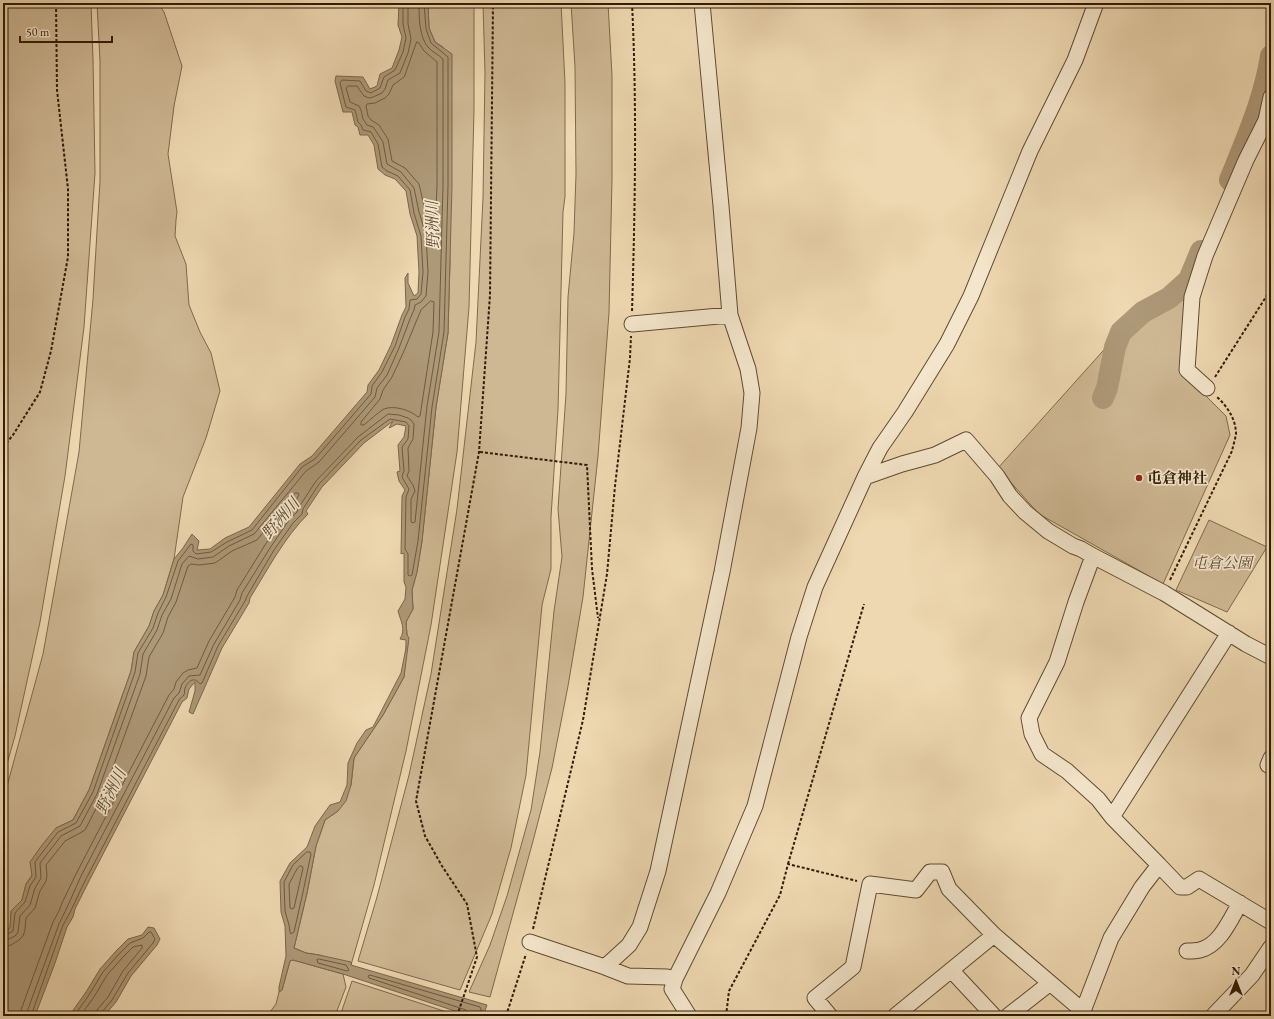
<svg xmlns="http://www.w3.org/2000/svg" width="1274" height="1019" viewBox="0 0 1274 1019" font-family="'EB Garamond','Noto Serif JP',serif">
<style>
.green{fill:#ceb894;stroke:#7f6a4c}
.water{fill:#ad9877;stroke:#7b6649}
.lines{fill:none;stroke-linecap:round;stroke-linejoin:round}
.shore{stroke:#6e5a3e;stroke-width:1}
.river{stroke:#ad9877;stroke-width:22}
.minor-casing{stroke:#604b30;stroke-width:17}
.path{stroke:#301c05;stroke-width:2;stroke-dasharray:3 2;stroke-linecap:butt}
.minor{stroke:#f4e6cc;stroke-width:15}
.poi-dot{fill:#8f2418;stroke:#f4e6cc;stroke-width:1.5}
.labels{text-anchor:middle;stroke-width:3.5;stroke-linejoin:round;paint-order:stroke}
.poi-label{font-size:15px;font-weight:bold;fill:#301c05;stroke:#f4e6cc;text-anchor:start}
.park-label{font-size:15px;font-style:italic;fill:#5f4b30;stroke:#f4e6cc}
.water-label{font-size:16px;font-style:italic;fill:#5c472d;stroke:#f4e6cc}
</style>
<rect width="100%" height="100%" fill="#eed8b1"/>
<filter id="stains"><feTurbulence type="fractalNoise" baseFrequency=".005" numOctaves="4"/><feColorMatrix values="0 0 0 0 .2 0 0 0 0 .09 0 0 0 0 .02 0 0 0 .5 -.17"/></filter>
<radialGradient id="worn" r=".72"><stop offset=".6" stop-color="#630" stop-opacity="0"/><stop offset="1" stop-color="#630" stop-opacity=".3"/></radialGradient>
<path class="green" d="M3,3H91L93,60L95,173L84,327L65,476L40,622L15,736L3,778Z
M97,3H158L164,12L182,66L174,106L168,154L177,212L176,220L175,236L186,264L189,305L200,332L211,353L220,391L206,438L183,497L174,559L163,595L154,611L149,626L134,652L131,671L89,790L73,820L56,828L32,875L26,884L22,900L11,911L10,928L3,939V801L43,654L79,452L93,299L100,181V61Z
M428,3H474V110L469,307L457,452L431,625L406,751L374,885L351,965L319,955L306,953L294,948L307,893L316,846L325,820L338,811L351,785L354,758L383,715L404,677L407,635L406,622L413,609L412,590L417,572L422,541L436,407L448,333L450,262L443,47L435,42L429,28Z
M483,3H561L565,83V197L563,212L558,410L551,517V569L542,605L526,775L511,848L492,914L460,990L358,961L377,897L409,775L431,674L457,509L476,342L483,198L485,73Z
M571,3H608L612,76V179L609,313L598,456L583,597L568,686L552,768L533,841L490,997L469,992L490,945L507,896L531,810L540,752L554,611L562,557L558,509L566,394L568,297L574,233L576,174L575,67Z
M1154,294L1191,302L1183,373L1226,416L1230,435L1163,584L1039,514L998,468Z
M1209,520L1267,547L1227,612L1176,590Z
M293,960L343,974L346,987L335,1016H267L276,1004L279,992L282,990L290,961Z
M352,981L453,1014V1016H340Z"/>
<path class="water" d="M399,3H428L429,28L435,42L452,54V186L448,333L436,407L422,541L417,572L412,590L413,609L406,622L407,635L409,638L404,677L383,715L354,758L351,785L346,801L338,811L325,820L316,846L307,893L294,948L306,953L319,955L351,962V965L487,1005L483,1016H470L343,974L293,960L290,961L282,990L279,992V987L286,956L285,926L281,912L280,881L290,863L307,847L315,826L330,805L340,802L347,785L348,763L357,743L366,730L373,727L401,673L406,648V640L400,639C406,629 401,622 398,611L405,599L406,587L404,582V553L401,554L402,496L405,490L399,481L397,472L400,471L398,445L404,437L406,426L397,424L389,428L393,421L364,443L322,487L306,511L308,514C284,538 268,569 250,598L249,603L222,648L193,714L189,712L195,691V682L189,689L187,698L182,702L89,881L75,909L73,917L67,927L55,963L35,1016H3V939L4,932L10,928L11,911L22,900L26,884L32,876L30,862L42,845L56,828L73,820L89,790L131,671L134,652L149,626L154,611L163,595L174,559L183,548L192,534L199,541L197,550L210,549L225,538L249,527L300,464L312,456L367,392L368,385L379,370L391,345L402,315L406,307L405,278L408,273V283L414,296L418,293L419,272L417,236L410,214L406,191L395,179L385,175L378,169L374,145L368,135H360L358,127L355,125L352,112H343L335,81L336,76L363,77L370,89L377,86L380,74L392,68L399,50L402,37L398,25Z
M148,927L154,928L160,939L157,945L131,976L116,1002L104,1016H69L86,992L100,969L116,951L128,939L142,935Z"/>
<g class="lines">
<path class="shore" d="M417,42L419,43L424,51L437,62V186L435,234L434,236L432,235L425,210L419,184L405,168L392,161L388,139L379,125L371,120L368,116L366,106L367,104L375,103L385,98L389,94L393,85L404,77Z
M431,301L434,302L433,332L420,416L418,417C410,410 394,405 384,409C377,413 370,420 364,425H361V422L380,399L383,390L392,377L404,351L421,310Z
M307,852H310L311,854L303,892L294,932L291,934L290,932L289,925L285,911L284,882L293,865Z
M300,866H302L303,868L294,908L292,909L290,908L289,884L297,869Z
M3,936L6,935L13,931L15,913L25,902L30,886L36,877L35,862L58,832L76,823L93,792L135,672L138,653L153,628L158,613L166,597L178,561L191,544L193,545V551L196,554L211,552L227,542L252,530L302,467L315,459L371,394L372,386L382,372L395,346L405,317L409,309L410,300L417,299L421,294L423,272L421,236L414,213L410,190L398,176L387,171L382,167L378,144L371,132L363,130L361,125L358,122L355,110L346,107L340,83L342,80L360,81L366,91L371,93L380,88L384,77L395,70L403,52L406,38L403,24V3
M3,941L9,939L15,936L18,932L20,916L30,905L35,888L41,878L40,863L61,836L80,826L97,794L140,674L143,654L157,630L162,615L171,599L182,564L189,556L198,559L213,557L229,546L254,534L306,471L319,462L375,397L377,388L387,375L399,348L410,319L414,310L415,305L421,302L426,296L428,272L426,235L419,212L414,188L401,172L387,164L383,142L376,131L373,127L367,125L363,119L361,110L359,106L350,102L346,88L348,86H357L364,96L369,98L373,97L382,93L385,89L388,80L400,73L408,53L411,39L408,24V3
M3,947L11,945L19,940L23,936L25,930L26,918L35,908L40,891L46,881L47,875L46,865L65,841L80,833L85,830L103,795L146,676L149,657L163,633L168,617L176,602L188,566L191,564L199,565L215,563L232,551L257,540L295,493H298L299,495L291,509L284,517L265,545L237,590L235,597L209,641L197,668L188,670L183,673L176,682L174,689L169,695L76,874L62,903L59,911L53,922L21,1010L20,1016
M319,959L346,965L349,970L347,971L318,963L317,960Z
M26,1016L27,1012L59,924C67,908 74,892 81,876L174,698L179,693L182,684L189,676L200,675L214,644L240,600L242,593L270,548L289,520L297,512L299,507L316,481L358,437L388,414L399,415L408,418L411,420L414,424L413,439L408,448L409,471L407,476L413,485L415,491L411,499V521L412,523L415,522L427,406L439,332L443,186V59C439,55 432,52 428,47C419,37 419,16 419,3
M31,1016L63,925C72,911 78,894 86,879L179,700C180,698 182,697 184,695C185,693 184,691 185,688C188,681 194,676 200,684L202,683L218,646L245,601L247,596L274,550L293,523L302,514L303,509L319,484L361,440L390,419L406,422L409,426L408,439L402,447L404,471L402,476L403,479L409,489L406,497L405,549L408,554V575L410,576L412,575L418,541L432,407L444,332L448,186V57L431,43L426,29L424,3
M74,1016L89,995L103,972L119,954L130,943L143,938L149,932H151L155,939L153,943L128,973L112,1000L102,1012L101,1016
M80,1016L94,997L107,975L123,957L133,947L142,945V948L123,971L108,997L97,1010L96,1016
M469,1016L468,1013L466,1010L369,978L368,976L370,975L480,1007L481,1009L480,1016"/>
<path class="river" d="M1230,180C1247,138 1264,100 1271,56
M1103,398L1107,388L1115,347L1121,332L1143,312L1169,298L1189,280L1201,251"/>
<g class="minor-casing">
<path id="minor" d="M632,324L730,315
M1207,388L1187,370L1192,297L1205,256L1246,160L1266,120L1271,97
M865,477L902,464L935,455L966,440L997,476L1010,496L1025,512L1048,531L1073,546L1081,549L1093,556L1164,593L1246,644L1271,657
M1268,765L1271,758
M1112,817L1229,633
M1159,865L1180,887H1187L1199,879L1271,922
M530,942L605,967L628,976L667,977L675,979
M1187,951C1191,951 1196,951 1200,950C1220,945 1230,920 1240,903
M605,967L629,945L640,927L658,871L722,572L749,428L752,393L748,369L730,315L721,206L702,3
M951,970L994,1016
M1083,1011L1111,938L1142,887L1159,865L1112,817L1098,799L1067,771L1042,754L1032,734L1029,718L1057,662L1076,602L1093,556
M689,1016L672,989L675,979L718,893L755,806L799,637L815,587L865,477L880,448L905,412L947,344L971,296L1030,151L1075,60L1096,3
M830,1016L815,998L853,967L870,884L916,890L930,872H942L949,889L994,935L1083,1011L1086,1016
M895,1016L994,935
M1008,1016L1050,983
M1213,1016L1252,975L1271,947"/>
</g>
<path class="path" d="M632,3C637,106 635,209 632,312
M1215,377L1271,289
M3,447L13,435L40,392L51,351L68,257V189L57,90L56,3
M480,452L587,465L592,569L598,618
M1170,580L1232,451C1233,446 1235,440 1236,434C1236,420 1228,407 1217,397
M788,864L864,604
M533,929L583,720L607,574L615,486L630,358L631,336
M457,1016L477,957L467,904L442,866L425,836L416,801L479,452L490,295L493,3
M506,1016L526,954
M726,1016L729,991L780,895L788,864L857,881"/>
<use href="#minor" class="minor"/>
</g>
<circle class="poi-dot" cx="1139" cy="478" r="4"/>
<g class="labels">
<g class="poi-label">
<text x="1147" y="483">屯倉神社</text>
</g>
<g class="park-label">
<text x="1222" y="568">屯倉公園</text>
</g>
<g class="water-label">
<text transform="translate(432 225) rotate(-92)" y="6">野洲川</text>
<text transform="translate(280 518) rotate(-49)" y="6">野洲川</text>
<text transform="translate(110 791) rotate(-64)" y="6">野洲川</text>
</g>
</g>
<rect width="1274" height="1019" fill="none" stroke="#eed8b1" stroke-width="16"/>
<rect x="4" y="4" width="1266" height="1011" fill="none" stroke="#301c05" stroke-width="2"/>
<rect x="8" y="8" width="1258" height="1003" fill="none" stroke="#301c05"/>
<g transform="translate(1236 981)" stroke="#f4e6cc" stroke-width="3" paint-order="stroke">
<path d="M0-3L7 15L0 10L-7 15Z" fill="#301c05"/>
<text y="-6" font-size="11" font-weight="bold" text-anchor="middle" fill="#301c05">N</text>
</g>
<path d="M20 36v6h92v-6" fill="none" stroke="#301c05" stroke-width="2"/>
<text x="26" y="36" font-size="12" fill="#301c05" stroke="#f4e6cc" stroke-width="3" paint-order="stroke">50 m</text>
<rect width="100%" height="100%" filter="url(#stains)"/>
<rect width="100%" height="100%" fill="url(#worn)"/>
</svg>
